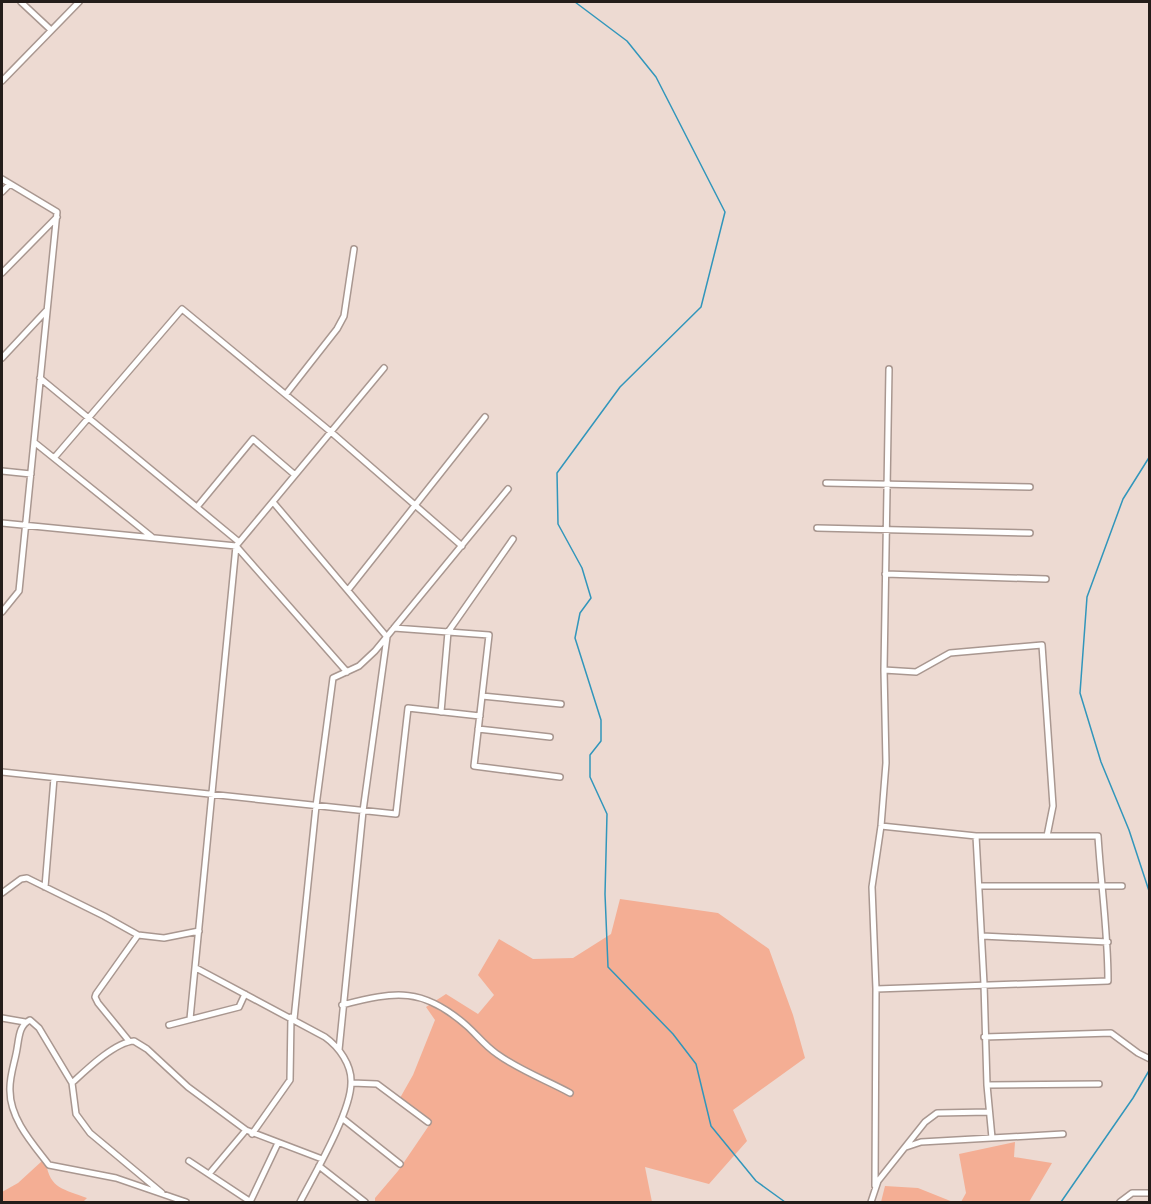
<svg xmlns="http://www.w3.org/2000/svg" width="1151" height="1204" viewBox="0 0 1151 1204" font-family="'Source Sans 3',sans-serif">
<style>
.green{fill:#f4ae94}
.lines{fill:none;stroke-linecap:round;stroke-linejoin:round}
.stream{stroke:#3196bb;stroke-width:1.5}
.street-casing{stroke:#a99790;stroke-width:8}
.street{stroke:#fff;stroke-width:5}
</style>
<rect width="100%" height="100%" fill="#eddad2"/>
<path class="green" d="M620,899L718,913L769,949L793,1015L805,1058L733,1110L747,1141L709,1184L645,1167L652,1202H375V1198L398,1171L432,1121L400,1098L413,1075L435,1020L426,1007L446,994L478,1014L494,995L478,975L499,939L533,959L573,958L611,934Z
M1015,1142L1014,1157L1052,1163L1029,1202H961L966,1193L959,1154Z
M42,1161L46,1163C50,1189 64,1189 87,1198L83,1202H2V1192L18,1183Z
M885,1186L918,1188L953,1202H881Z"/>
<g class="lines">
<path class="stream" d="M575,2L627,41L656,77L725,212L701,307L620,387L557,473L558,524L582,568L591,598L580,613L575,638L601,720V741L590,755V777L607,814L605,894L608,967L673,1034L696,1064L711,1126L756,1181L785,1202
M1150,456L1123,499L1087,597L1080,693L1101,762L1129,830L1150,894
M1061,1202L1133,1098L1150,1069"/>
<g class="street-casing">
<path id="street" d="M21,2L51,30
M2,81L79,2
M2,179L57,212L19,591L2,612
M2,192L10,184
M2,273L57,217
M2,358L46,311
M40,378L239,542
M286,394L337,329L344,316L354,249
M34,442L152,537
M54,458L182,309L331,432L462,546
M2,471L31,474
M826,483L1030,487
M273,502L387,637L363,811L339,1050
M197,507L253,439L295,475
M2,523L236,546L347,672
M817,528L1030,533
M885,574L1046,579
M348,590L485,417
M394,628L489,635L474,766L560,777
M884,670L916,672L950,653L1042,645L1053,806L1047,836
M482,696L561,704
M441,712L448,632L513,539
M478,729L550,737
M2,772L396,814L408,708L480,716
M976,836L984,984L987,1085L992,1138
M979,886H1122
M45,887L54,778
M2,893L21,879L27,878L104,916L138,935
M982,936L1108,942
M196,968L325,1037C339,1047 352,1065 351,1083C351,1112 314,1175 300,1202
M876,989L1108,981C1108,932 1101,885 1098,836H976L881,826
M342,1005C396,991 423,987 467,1026C477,1035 485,1046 497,1054C519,1070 546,1080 570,1093
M2,1018L25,1022
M190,1019L236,546L384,368
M294,1019L316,806L333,678L359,666L375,651L508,489
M169,1025L239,1007L245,994
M984,1037L1111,1033L1138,1053L1150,1059
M129,1041L98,1003L95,997L96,994L138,935L164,938L199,931
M72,1083L76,1114L90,1133L162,1193
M352,1083L377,1084L428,1122
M987,1085L1099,1084
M342,1118L400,1164
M252,1134L290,1080L291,1017
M906,1147L921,1142L1063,1134
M189,1161L251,1202
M319,1166L365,1202
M209,1174L246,1130
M875,1186L876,989L872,887L881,826L886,763L884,670L889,369
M186,1202L116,1178L49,1165C33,1144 10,1119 10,1091C9,1077 15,1062 17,1049C19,1038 19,1025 30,1020L39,1028L72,1083C86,1070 115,1042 134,1041L147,1049L188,1087L246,1130L322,1159
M250,1202L278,1143
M871,1202L878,1181L925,1122L937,1113L989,1112
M1120,1202L1132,1193H1150"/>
</g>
<use href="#street" class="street"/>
</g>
<rect width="1151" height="1204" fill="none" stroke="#241d1a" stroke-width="6"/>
</svg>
